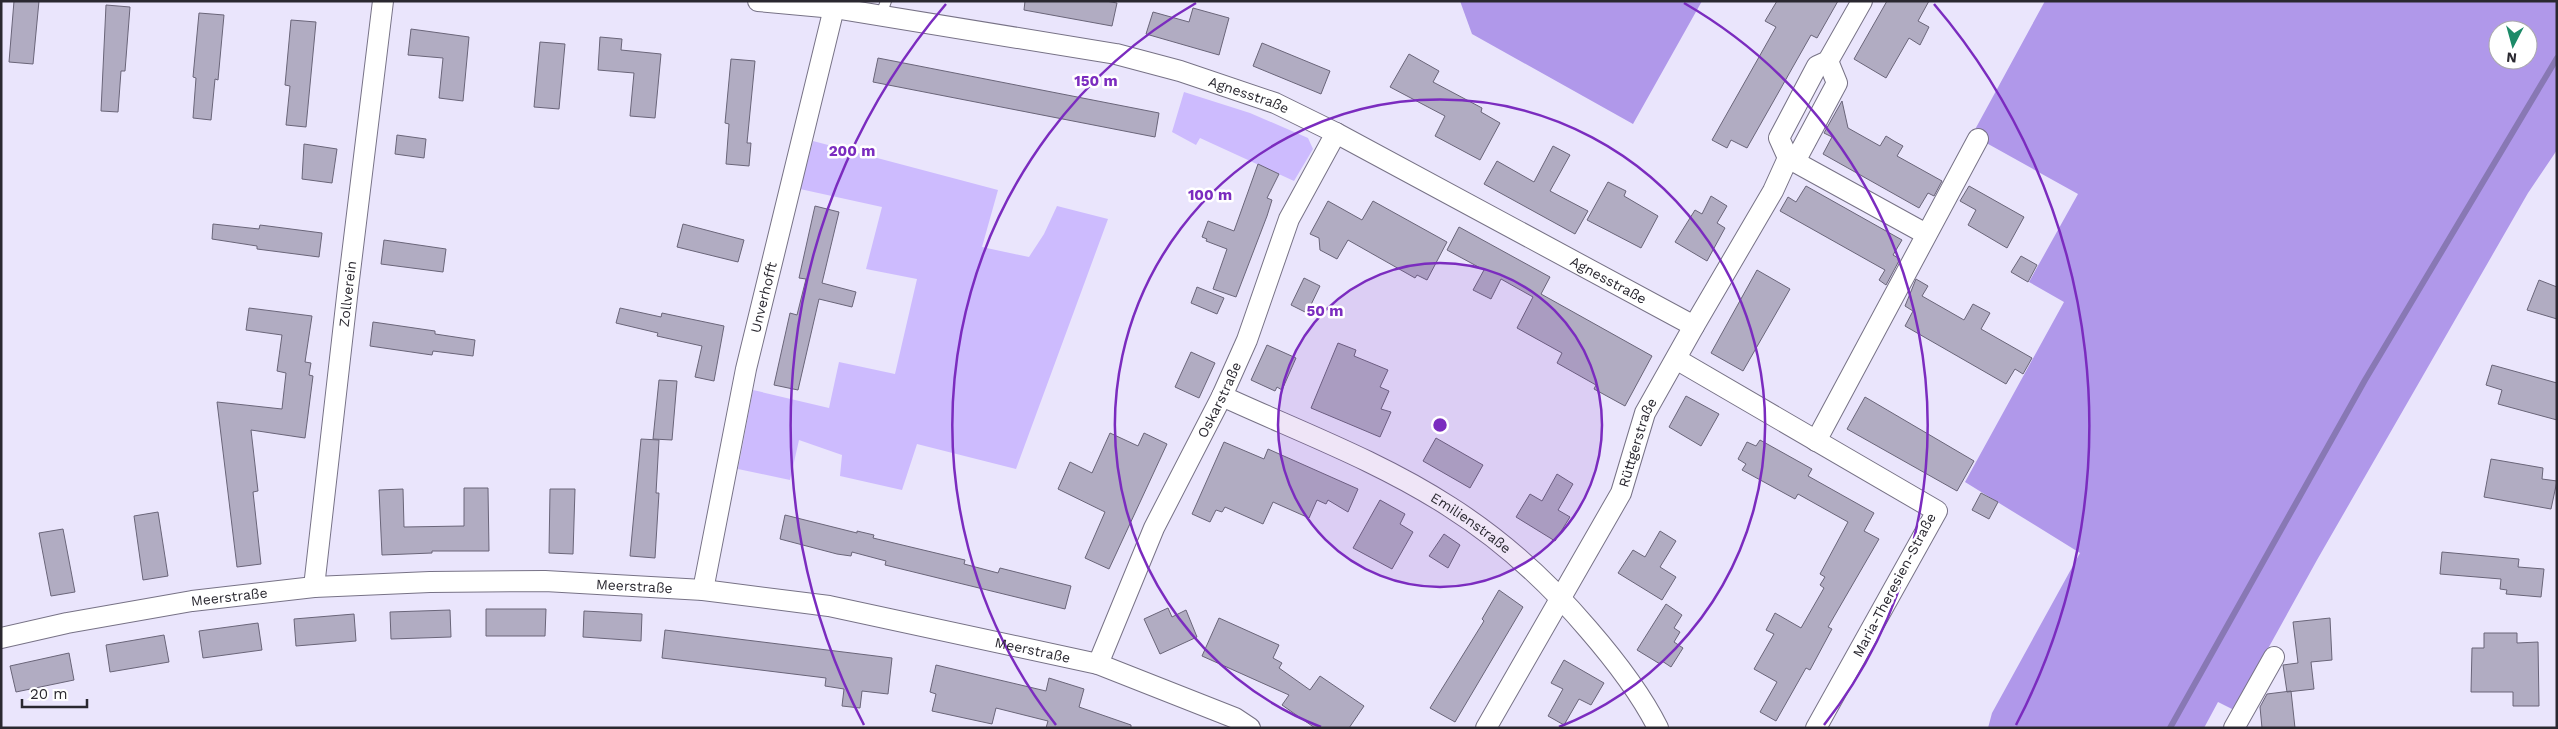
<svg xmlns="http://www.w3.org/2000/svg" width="2558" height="729" viewBox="0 0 2558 729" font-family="'Work Sans',sans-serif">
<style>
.green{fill:#cdbbfe}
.forest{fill:#b098ea;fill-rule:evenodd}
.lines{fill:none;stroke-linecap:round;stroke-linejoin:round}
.stream{stroke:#8878b4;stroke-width:6}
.building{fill:#b1acc2;stroke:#6a6579}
.service-casing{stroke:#777286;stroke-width:12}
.minor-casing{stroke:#777286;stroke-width:22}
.service{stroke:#fff;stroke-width:10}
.minor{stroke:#fff;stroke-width:20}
.ring{fill:none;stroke:#7b2cbf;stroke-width:2.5}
.labels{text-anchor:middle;stroke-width:5;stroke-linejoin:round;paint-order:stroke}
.street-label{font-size:14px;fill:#2a2830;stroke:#fff}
.centre{fill:#7b2cbf;stroke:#fff;stroke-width:2.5}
.ring-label{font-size:15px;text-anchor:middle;font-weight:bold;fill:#7b2cbf;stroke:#fff;stroke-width:5;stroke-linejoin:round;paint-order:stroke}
</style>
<rect width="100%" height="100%" fill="#eae5fc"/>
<path class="green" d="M1184,92L1250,113L1308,138L1313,149L1294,181L1200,138L1196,145L1172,132Z
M813,141L998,190L982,247L1029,257L1044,234L1057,206L1108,219L1016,469L917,444L902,490L840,476L842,455L799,440L790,480L738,469L753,390L829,408L839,362L895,374L917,279L866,269L882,207L800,189Z"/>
<path class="forest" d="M1460,1H1702L1633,124L1472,34Z
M2045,1H2557V150L2528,193L2317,560L2234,710L2218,702L2204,728H1988L1992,713L2080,553L1965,482L2064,302L2029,282L2078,194L1972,135ZM2498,30H2528V60H2498Z"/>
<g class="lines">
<path class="stream" d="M2170,728L2365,380L2557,58"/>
</g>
<path class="building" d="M14,1H39L33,64L9,62Z
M1025,1H1106L1117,3L1112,26L1024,10Z
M1777,1H1838L1817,38L1811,35L1747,148L1731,140L1727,148L1712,140L1776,27L1765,21Z
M1887,1H1929L1918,21L1929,27L1920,45L1909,38L1886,78L1854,59Z
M106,5L130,7L125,71H121L118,112L101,111Z
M1193,8L1229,18L1219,55L1146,34L1153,12L1189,22Z
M199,13L224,15L218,80L215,79L211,120L193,118L196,78L193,77Z
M291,20L316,22L306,127L286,125L290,86L285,85Z
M411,29L469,37L463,101L439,98L443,58L408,55Z
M600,37L622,39L621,50L661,54L655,118L630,116L634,73L598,70Z
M540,42L565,44L559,109L534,107Z
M1262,43L1330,71L1321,94L1253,66Z
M1409,54L1439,71L1433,82L1482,108L1481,112L1500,123L1480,160L1435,136L1445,116L1390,87Z
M878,58L1159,113L1155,137L873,82Z
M731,59L755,61L747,143H751L749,166L726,164L729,124L725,123Z
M1842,101L1848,128L1880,146L1886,136L1894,141L1903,146L1897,156L1942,181L1934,196L1928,193L1919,208L1823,154L1832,137L1824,133Z
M397,135L426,139L424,158L395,154Z
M304,144L337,149L332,183L302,179Z
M1553,146L1570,155L1550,191L1588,211L1575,234L1484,184L1497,161L1534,182Z
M1258,164L1279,174L1267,198L1272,200L1267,216L1236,297L1213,289L1227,249L1206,241L1207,239L1202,237L1208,221L1234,231Z
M1608,182L1626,191L1624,196L1658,216L1641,248L1587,220Z
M1806,186L1902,240L1893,255L1900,259L1886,285L1879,280L1885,270L1780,211L1788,197L1796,202Z
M1969,186L2024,217L2007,248L1968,225L1976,210L1960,201Z
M1711,196L1727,206L1717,223L1725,228L1707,261L1675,242L1695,210L1702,214Z
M1328,201L1362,220L1373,201L1447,242L1427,280L1417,275L1415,278L1348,240L1337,259L1320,250L1319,238L1310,234Z
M815,206L839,212L822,283L856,292L852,307L819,299L798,390L774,385L790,313L797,315L806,279L799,278Z
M213,224L259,229L260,225L322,233L319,257L257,249V246L212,239Z
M683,224L744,240L738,262L677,247Z
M1459,227L1550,277L1541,294L1652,356L1625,406L1594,389L1596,385L1557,363L1562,353L1517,328L1533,297L1501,279L1491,299L1473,290L1484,270L1447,250Z
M384,240L446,249L443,272L381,264Z
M2021,256L2037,265L2028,282L2011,272Z
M1757,270L1790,289L1743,371L1711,353Z
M1304,278L1320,286L1307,313L1291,305Z
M1916,279L1928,286L1922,296L1964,320L1973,304L1990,313L1981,329L2032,358L2023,374L2015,369L2006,384L1905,326L1913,311L1905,306Z
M2539,280L2557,287V319L2527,310Z
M1197,287L1224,298L1217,314L1191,303Z
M249,308L312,316L305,362L311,363L309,375L313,376L305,438L251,430L258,491L253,492L261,564L237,567L217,402L282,409L286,373L277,371L282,335L246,330Z
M620,308L661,317L662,313L724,326L714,381L695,377L702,346L657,336L658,333L616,323Z
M373,322L435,331V334L475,340L473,356L433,351L432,355L370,346Z
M1338,343L1356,350L1354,356L1388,370L1380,387L1389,391L1381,409L1391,412L1380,437L1311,408Z
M1267,345L1296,358L1282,390L1277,387L1275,391L1251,380Z
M1191,352L1215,363L1199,398L1175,387Z
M2492,365L2557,383V420L2498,404L2502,390L2486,385Z
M659,380L677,381L672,440L653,439Z
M1686,396L1719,414L1701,446L1669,427Z
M1865,397L1974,461L1957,491L1847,429Z
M1110,433L1138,446L1144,433L1167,444L1109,569L1085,558L1105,512L1058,489L1070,462L1092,473Z
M1436,438L1483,465L1470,488L1423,461Z
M641,439L659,440L656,493H659L655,558L630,556Z
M1760,440L1812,469L1808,476L1874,513L1864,531L1879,539L1828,627L1832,629L1810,670L1806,668L1776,721L1760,712L1777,682L1754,669L1774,634L1766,630L1775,613L1801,628L1824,588L1820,585L1825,577L1820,574L1848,522L1798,494L1795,499L1742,470L1746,464L1738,459L1747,442L1756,446Z
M1224,442L1264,459L1268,449L1358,489L1348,512L1328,500L1326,504L1317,500L1309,518L1273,502L1263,524L1225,507L1222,512L1216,510L1210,522L1192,514Z
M2491,459L2543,468L2542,479L2557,481L2551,509L2484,497Z
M1557,474L1573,484L1558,510L1570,517L1555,541L1516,517L1530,494L1542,501Z
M464,488H488L489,551H432V553L382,555L379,490L403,489L404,527L464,526Z
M550,489H575L573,554L549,553Z
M1981,493L1998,502L1989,519L1972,510Z
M1380,500L1405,514L1400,524L1413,532L1392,569L1353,548Z
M158,512L168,576L143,580L134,516Z
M785,515L857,533V531L874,535L873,538L965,560L964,564L998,573L1000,568L1071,586L1065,609L885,565L886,561L852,552L851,556L837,554L780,539Z
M63,529L75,592L51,596L39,533Z
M1660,531L1676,541L1660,567L1676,577L1662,600L1618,573L1633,550L1645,557Z
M1444,534L1460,545L1448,568L1429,556Z
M2442,552L2519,559L2518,567L2544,569L2541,597L2506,594L2507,590L2500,589L2501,579L2440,574Z
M1499,590L1523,607L1455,722L1430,708L1484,621L1482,619Z
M1666,604L1682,615L1674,628L1680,632L1674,642L1683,648L1671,667L1662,661L1660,664L1637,650Z
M1168,608L1172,617L1186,610L1197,637L1160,654L1144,619Z
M486,609H546L545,636H486Z
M450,610L451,637L391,639L390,612Z
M584,611L642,614L641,641L583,637Z
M354,614L356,641L296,646L294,619Z
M1219,618L1279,645L1273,658L1282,663L1279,668L1310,690L1320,676L1364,706L1349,728H1315L1282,705L1289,695L1202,656Z
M2330,618L2332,660L2311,662L2314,689L2287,692L2283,665L2298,663L2293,622Z
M258,623L262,650L203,658L199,631Z
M665,630L892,658L888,694L862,691L860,708L842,706L844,689L825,686L826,678L662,658Z
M2484,633H2517V643L2538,642L2539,706H2513V692H2471L2472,648H2484Z
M164,635L169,662L110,672L106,645Z
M69,653L74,680L16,692L10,666Z
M1564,660L1604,683L1591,705L1579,699L1564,725L1548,716L1563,689L1551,683Z
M936,665L1046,691L1049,678L1084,689L1079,707L1131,725V728H1046L1048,721L996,708L992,724L932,711L936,694L930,692Z
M2291,691L2295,728H2262L2260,707L2267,694Z"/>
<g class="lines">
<g class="service-casing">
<path id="service" d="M881,15L886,1"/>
</g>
<g class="minor-casing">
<g id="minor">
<path id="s1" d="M758,1L834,8L1116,54L1180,71L1275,103L1336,133L1694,326"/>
<path d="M1862,1L1828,61L1817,66L1779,138L1788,158L1926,234"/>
<path d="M1676,359L1937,511L1816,728"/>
<path id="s2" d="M1222,396C1298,431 1379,461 1450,507C1502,540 1548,582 1588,629C1614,659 1640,692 1658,728"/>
<path d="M1816,441L1978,139"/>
<path id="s3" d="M314,587L348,288L383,1"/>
<path id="s4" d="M703,590L746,369L834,8"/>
<path id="s5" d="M1,638L67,623L192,601L314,587L430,582L545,581L703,590L829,606L1098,664L1235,718L1250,728"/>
<path id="s6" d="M1098,664L1154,528L1222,396L1247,340L1289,219L1336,133"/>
<path id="s7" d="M1486,728L1621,493L1645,413L1694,326L1773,191L1788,158L1799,154L1837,83L1828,61"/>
<path d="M2234,728L2274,657"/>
</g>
</g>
<use href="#service" class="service"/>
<use href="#minor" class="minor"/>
</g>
<circle cx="1440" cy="425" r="162" fill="#7b2cbf" fill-opacity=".12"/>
<g class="ring">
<circle cx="1440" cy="425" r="162"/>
<path d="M1321 727A325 325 0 1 1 1559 727"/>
<path d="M1056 725A487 487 0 0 1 1196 3M1684 3A487 487 0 0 1 1824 725"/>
<path d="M864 725A649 649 0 0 1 946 4M1934 4A649 649 0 0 1 2016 725"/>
</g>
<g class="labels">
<g class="street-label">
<text dy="5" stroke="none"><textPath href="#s1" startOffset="501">Agnesstraße</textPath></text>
<text dy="5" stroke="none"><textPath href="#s1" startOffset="906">Agnesstraße</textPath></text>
<text dy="5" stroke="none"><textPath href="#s3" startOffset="295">Zollverein</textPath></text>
<text dy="5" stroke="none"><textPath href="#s4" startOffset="299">Unverhofft</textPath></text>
<text dy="5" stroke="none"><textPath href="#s6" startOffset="291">Oskarstraße</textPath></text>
<text dy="5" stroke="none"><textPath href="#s7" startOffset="324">Rüttgerstraße</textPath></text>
<text dy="5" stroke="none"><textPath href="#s2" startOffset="280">Emilienstraße</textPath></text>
<text transform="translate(1894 585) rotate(-62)" y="5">Maria-Theresien-Straße</text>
<text dy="5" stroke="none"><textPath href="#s5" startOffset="638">Meerstraße</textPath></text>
<text dy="5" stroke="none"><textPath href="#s5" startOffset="232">Meerstraße</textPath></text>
<text dy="5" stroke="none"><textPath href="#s5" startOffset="1042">Meerstraße</textPath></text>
</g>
</g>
<circle cx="1440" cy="425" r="8" class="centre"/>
<g class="ring-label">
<text x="1096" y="86">150 m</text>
<text x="852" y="156">200 m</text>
<text x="1210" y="200">100 m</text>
<text x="1325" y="316">50 m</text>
</g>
<rect width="2558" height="729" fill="none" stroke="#2a2830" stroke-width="5"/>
<g transform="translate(2513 45) rotate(186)"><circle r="24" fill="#ffffff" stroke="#aaa9ac"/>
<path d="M0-4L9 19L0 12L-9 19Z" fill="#1c8a68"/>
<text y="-8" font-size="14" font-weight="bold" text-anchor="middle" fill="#2a2830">N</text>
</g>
<path d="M22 699v8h65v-8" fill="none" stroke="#2a2830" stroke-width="2.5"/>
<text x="30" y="699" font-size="15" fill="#2a2830" stroke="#ffffff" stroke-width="4" paint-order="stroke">20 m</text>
</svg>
